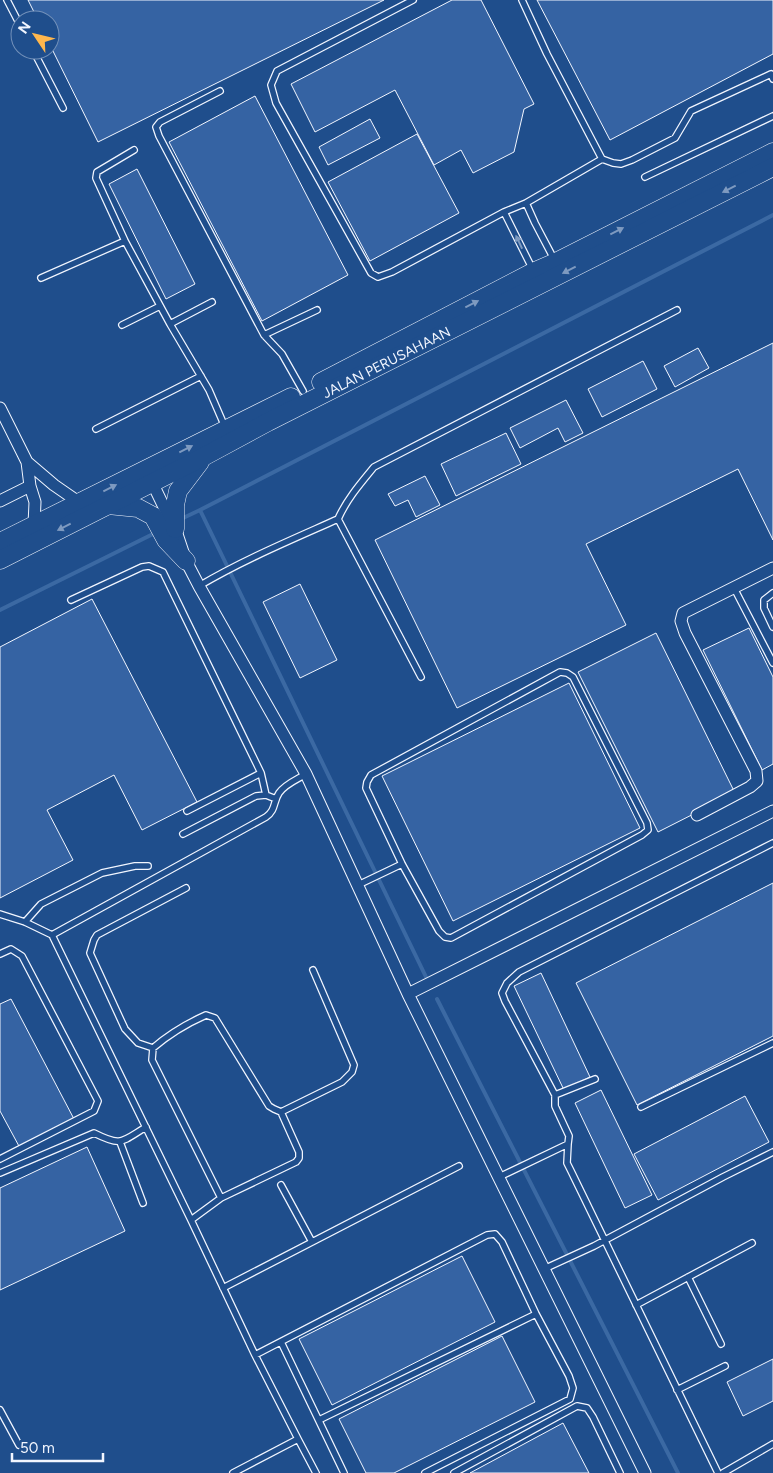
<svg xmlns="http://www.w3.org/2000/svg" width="773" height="1473" viewBox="0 0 773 1473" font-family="Figtree,sans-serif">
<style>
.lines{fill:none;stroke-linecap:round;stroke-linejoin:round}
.stream{stroke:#3b69a3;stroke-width:4}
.building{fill:#3563a3;stroke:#f2f6ff}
.service-casing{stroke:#f2f6ff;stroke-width:8}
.minor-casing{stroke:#f2f6ff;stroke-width:13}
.primary-casing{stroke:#f2f6ff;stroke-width:19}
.service{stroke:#1f4e8c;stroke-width:5.5}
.minor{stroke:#1f4e8c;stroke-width:11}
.primary{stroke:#1f4e8c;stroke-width:18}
.oneway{fill:#7e9ac0}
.labels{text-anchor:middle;stroke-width:4;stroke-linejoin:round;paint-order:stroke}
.street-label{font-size:14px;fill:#f2f6ff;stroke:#1f4e8c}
</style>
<rect width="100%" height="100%" fill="#1f4e8c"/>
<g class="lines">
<path class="stream" d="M181,519L200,510
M0,610L157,532
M426,977L200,510L773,215
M437,999L678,1473"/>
</g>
<path class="building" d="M28,0H384L98,142L50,45V20H38Z
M452,0H481L534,104L524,109L514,152L473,173L461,150L434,165L395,90L315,132L291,84Z
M537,0H773V54L610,140Z
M255,96L348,275L262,321L169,142Z
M370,119L380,138L328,165L319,147Z
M417,134L459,213L370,261L328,182Z
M137,169L195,284L166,299L109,184Z
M773,343V540L738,469L586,544L626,625L457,708L375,540Z
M698,348L709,368L675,387L664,366Z
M643,361L657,389L602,417L588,389Z
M566,400L583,433L565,442L558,428L520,448L510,428Z
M506,433L521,464L456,496L441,464Z
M425,476L440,505L416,517L408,500L395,506L388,494Z
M300,584L337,660L300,678L263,602Z
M92,599L197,802L142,830L114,775L47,810L73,860L0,898V647Z
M749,628L773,677V764L762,770L703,650Z
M656,633L735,793L658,832L578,672Z
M569,683L640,828L453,921L382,776Z
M773,883V1036L637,1105L576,983Z
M541,973L590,1077L564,1090L514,986Z
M11,999L74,1119L20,1148L0,1111V1004Z
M601,1090L652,1195L625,1208L575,1103Z
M745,1096L769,1142L658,1200L634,1154Z
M87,1147L125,1231L0,1290V1188Z
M462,1256L495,1322L332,1405L299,1339Z
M502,1336L535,1402L394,1473H366L339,1419Z
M773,1359V1401L743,1416L727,1382Z
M563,1423L589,1473H470Z"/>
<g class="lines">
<g class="service-casing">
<path id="service" d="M7,0L20,25
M413,0L277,71L271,85L276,103L371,273L378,277L392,272L504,212L526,203L602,159
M522,0L547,54L602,159L613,163L621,164L632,160L675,138L691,111L771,74L773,79
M33,50L63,108
M220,91L160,122L156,127L159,136L264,335L282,354L303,391
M134,150L97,172L96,178L125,241L170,324L209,390L225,427
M645,177L773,116
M526,203L535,223L555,261
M504,212L533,270
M41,278L125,241
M170,324L212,302
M122,325L160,306
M264,335L317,310
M96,429L201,376
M338,519C347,499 360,484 374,467L677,310
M199,586C243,560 291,540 338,519L421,677
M734,588L773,663
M773,593L764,600V608L773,627
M71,600L142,567L149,566L163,572L261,773L266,795
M560,672L567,673L573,677L647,823L648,830L642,835L451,938L445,937L439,931L402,864L366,788L367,782L371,775Z
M187,811L261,773
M183,834L256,796L266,795L276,799
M358,885L402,864
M0,914L25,922L52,935
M25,922L41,904L102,873L135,866H148
M0,954L11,949L22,956L98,1101L94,1111L0,1159
M153,1048L138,1043L125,1029L90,953L94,940L97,935L186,888
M555,1095L505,1001L502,993L507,983L519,972L773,843
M641,1107L773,1043
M281,1112L342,1082L352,1072L354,1065L313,970
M120,1142L143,1203
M568,1144L567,1163L571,1171L718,1473
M0,1173L94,1133C122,1147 121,1142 146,1127
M499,1177L568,1144L569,1136L555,1106V1095L595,1079
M281,1185L312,1242
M191,1220L221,1198L296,1162L299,1158V1152L281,1112L274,1109L269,1106L215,1018L206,1015C188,1023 168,1035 153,1048L152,1060L221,1198
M544,1269L594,1246L723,1177L773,1152
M688,1277L721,1344
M223,1288L459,1166
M636,1305L752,1243
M281,1342L344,1473
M255,1355L487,1235L495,1234L502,1242L536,1314L569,1376L573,1388L570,1399L425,1473
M677,1390L725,1366
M0,1410L19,1445
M319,1420L536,1314
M298,1439L316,1473
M233,1473L298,1439L255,1355L191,1220L52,935L266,817C276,810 273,802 279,793C285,784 298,779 306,774
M454,1473L577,1406L587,1408L593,1417L620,1473
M723,1473L773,1444"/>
</g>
<g class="minor-casing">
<path id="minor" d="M0,408L27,462L30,486L35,502L34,525
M27,462L54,485L80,503
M150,478L177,534L186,561L199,586L306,774L408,994L645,1473
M0,501L30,486
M697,815L750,787L757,781L756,771L685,633L681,621L683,613L773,568
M408,994L773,811"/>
</g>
<g class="primary-casing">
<g id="primary">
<path d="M321,382L533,272L556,262L773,152"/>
<path d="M108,505L138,508L153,516L166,540L186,561"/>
<path d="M175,529V505L178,491L200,462"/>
<path d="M0,542L291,397"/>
<path id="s1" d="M0,560L205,456L268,422L773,167"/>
</g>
</g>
<use href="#service" class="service"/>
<use href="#minor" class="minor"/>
<use href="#primary" class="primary"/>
</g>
<defs><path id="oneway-solid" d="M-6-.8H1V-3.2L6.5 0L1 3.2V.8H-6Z" transform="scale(1.25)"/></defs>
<g class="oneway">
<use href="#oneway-solid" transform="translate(729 189) rotate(153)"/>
<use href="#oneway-solid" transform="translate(617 231) rotate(-27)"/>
<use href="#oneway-solid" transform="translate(519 242) rotate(-115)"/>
<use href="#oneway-solid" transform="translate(569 270) rotate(153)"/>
<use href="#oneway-solid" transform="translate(472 304) rotate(-27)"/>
<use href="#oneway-solid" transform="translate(186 449) rotate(-27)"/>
<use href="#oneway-solid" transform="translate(110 488) rotate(-27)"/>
<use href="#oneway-solid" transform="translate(64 527) rotate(153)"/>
</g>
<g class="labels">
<g class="street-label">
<text dy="5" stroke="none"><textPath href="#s1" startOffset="434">JALAN PERUSAHAAN</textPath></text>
</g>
</g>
<g transform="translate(35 35) rotate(305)"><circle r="24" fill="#1f4e8c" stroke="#7391ba"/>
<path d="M0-4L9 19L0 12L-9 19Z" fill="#ffb74d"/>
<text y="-8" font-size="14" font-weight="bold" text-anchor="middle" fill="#f2f6ff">N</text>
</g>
<path d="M12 1453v8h91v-8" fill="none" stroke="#f2f6ff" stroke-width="2.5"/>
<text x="20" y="1453" font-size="15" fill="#f2f6ff" stroke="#1f4e8c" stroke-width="4" paint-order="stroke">50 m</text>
</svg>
